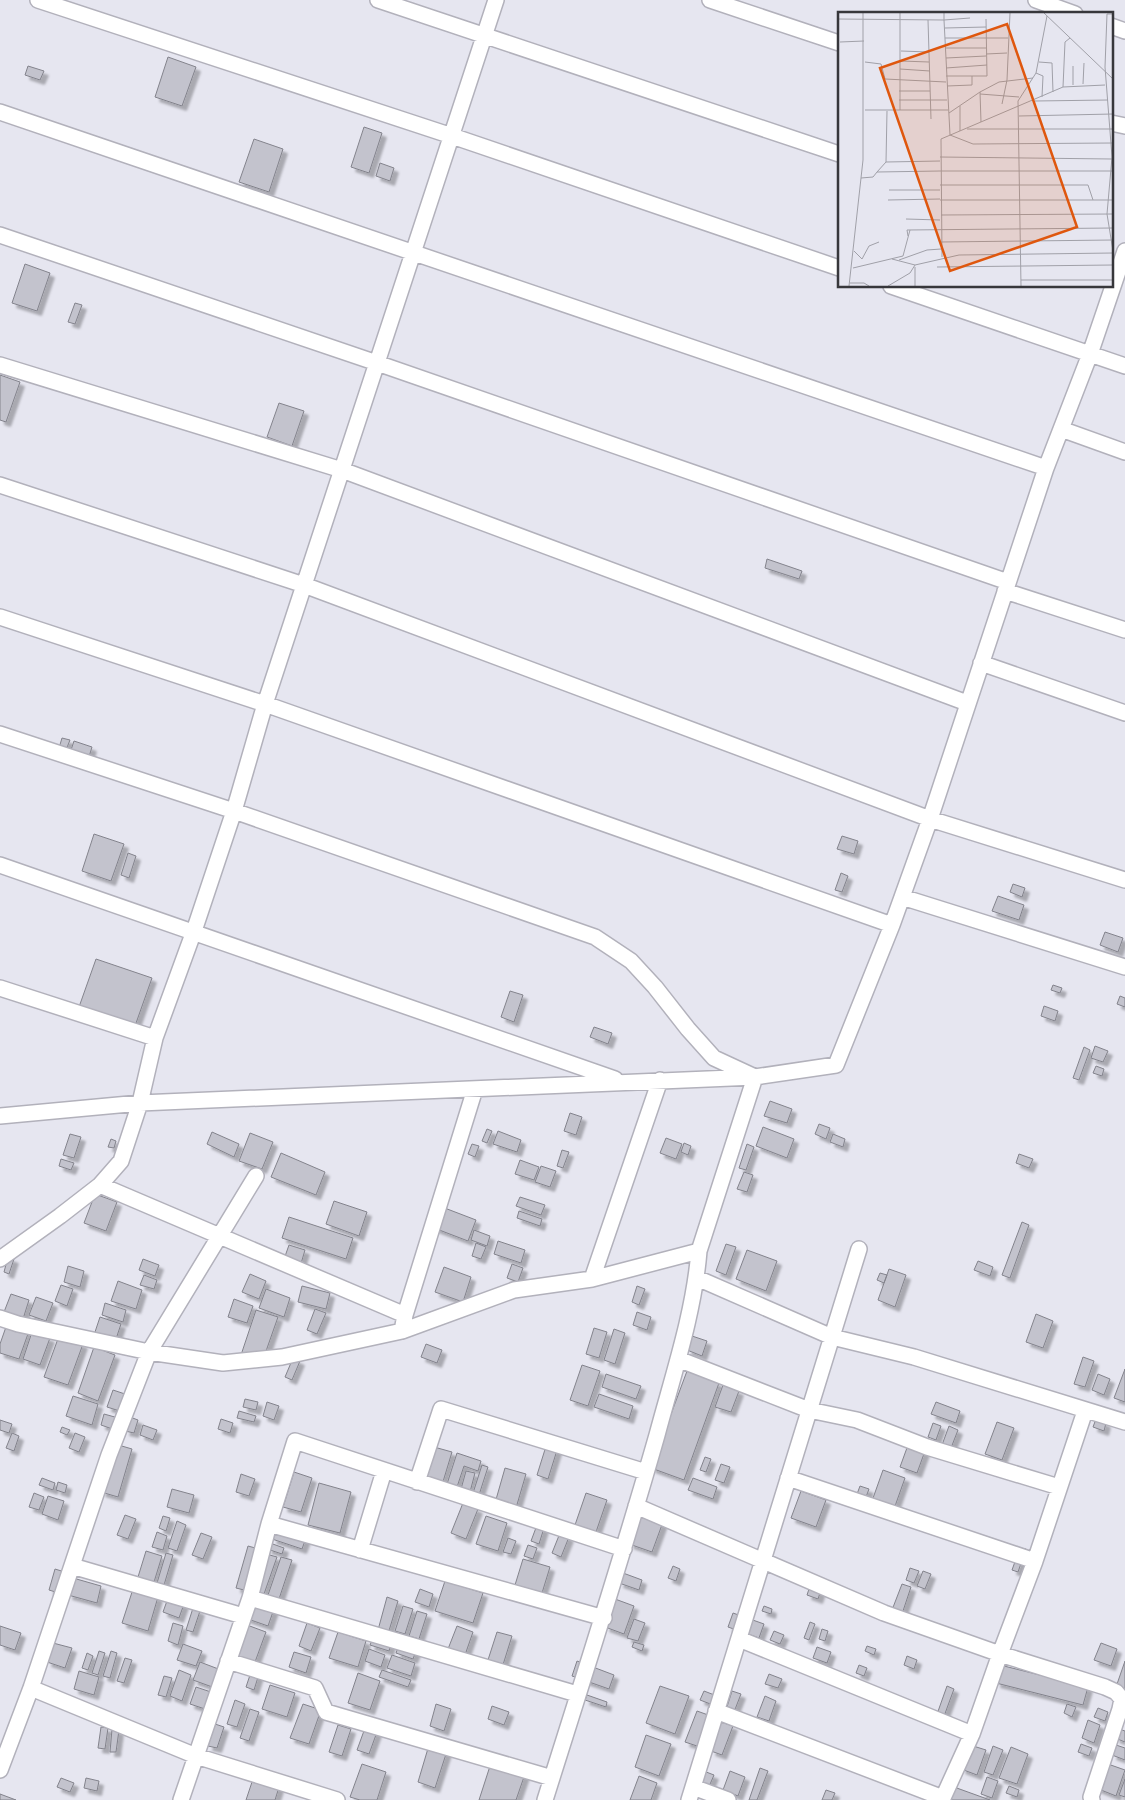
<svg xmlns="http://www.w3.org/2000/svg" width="1125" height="1800" viewBox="0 0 1125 1800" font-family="Bitter,serif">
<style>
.building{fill:#c3c3cd;stroke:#83838c;filter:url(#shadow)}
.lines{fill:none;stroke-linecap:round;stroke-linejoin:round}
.minor-casing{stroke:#b2b1bb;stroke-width:18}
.minor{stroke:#fff;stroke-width:15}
.inset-road{fill:none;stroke:#a0a0a8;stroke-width:1}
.view{fill:#df570e;fill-opacity:0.15;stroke:#df570e;stroke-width:2.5}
.inset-edge{fill:none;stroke:#37373b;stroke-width:2.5}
</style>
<defs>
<filter id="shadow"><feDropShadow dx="4.5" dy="4.5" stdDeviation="1" flood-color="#0004"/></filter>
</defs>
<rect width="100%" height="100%" fill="#e6e6f0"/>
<path class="building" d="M168,57L196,67L182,106L155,97Z
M28,66L44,71L40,80L25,75Z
M364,127L382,133L369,173L351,167Z
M254,139L283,149L269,192L239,182Z
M380,163L394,168L390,181L376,176Z
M25,264L50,273L37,311L12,303Z
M75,303L82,305L75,324L68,322Z
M0,375L20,382L6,422L0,420Z
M279,403L304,411L292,446L267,437Z
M767,559L802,571L799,579L765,568Z
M62,738L70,740L66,750L59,748Z
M74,741L92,747L88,760L70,753Z
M94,834L124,844L111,881L82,871Z
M842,836L858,841L854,854L837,849Z
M128,853L136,856L129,878L121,875Z
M841,873L848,876L842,892L835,890Z
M1013,884L1025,888L1022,897L1010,892Z
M998,896L1024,905L1019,920L992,911Z
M1105,932L1123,938L1118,952L1100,945Z
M96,959L152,978L135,1026L79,1007Z
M1053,985L1062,988L1060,993L1051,990Z
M510,991L523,995L514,1022L501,1017Z
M1120,996L1125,998V1007L1117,1004Z
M1044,1006L1058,1011L1055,1021L1041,1016Z
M594,1027L612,1033L608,1044L590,1037Z
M1095,1046L1108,1051L1103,1062L1091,1058Z
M1084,1047L1090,1050L1079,1080L1073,1078Z
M1096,1066L1104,1069L1102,1076L1093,1073Z
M770,1101L792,1109L787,1123L764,1116Z
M570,1113L582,1117L576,1135L564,1131Z
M819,1124L830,1128L826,1139L815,1134Z
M763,1127L794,1139L787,1158L756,1146Z
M487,1129L492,1131L487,1143L482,1141Z
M498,1131L521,1140L517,1152L493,1144Z
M212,1132L239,1144L234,1157L207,1144Z
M250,1133L273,1142L262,1169L239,1161Z
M70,1134L81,1137L74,1158L63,1155Z
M833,1134L845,1139L843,1147L830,1142Z
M666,1138L682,1144L676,1159L660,1153Z
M111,1139L116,1141L114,1148L108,1147Z
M684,1143L691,1146L688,1155L681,1152Z
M472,1144L479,1146L475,1157L468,1154Z
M747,1144L754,1147L746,1170L739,1168Z
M562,1150L569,1152L563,1168L557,1166Z
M281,1153L325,1172L316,1195L271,1177Z
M1019,1154L1033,1159L1029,1168L1016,1163Z
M61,1159L74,1163L71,1170L59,1166Z
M520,1160L539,1167L534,1180L515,1174Z
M541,1166L556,1171L550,1187L535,1182Z
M744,1172L753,1175L747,1192L737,1189Z
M95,1194L117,1202L106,1231L84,1223Z
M520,1197L545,1205L541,1215L516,1206Z
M334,1201L367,1212L359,1236L326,1224Z
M442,1207L476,1220L468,1241L434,1228Z
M519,1211L542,1219L540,1226L517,1218Z
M289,1217L353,1238L346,1259L282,1238Z
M1022,1222L1029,1225L1010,1278L1002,1275Z
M474,1230L490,1236L487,1246L471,1240Z
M498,1241L525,1250L521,1263L494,1254Z
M476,1243L486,1247L481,1259L472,1256Z
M726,1244L736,1247L726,1275L716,1271Z
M289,1245L305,1250L300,1267L283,1262Z
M747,1250L777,1261L766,1291L736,1279Z
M8,1257L14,1259L9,1274L4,1272Z
M143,1259L159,1265L155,1276L139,1270Z
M978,1261L993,1267L990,1276L974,1270Z
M512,1264L523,1268L518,1282L507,1278Z
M68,1266L84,1271L80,1287L64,1282Z
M444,1267L471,1277L463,1302L435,1292Z
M889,1269L906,1275L895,1307L878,1300Z
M880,1273L887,1275L884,1283L877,1280Z
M250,1274L266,1281L259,1299L242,1292Z
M144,1275L157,1280L154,1289L140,1285Z
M118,1281L142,1290L136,1309L111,1301Z
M61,1285L73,1289L67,1306L55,1301Z
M302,1286L330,1293L326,1309L298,1302Z
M637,1286L645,1289L639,1305L632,1302Z
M266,1289L290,1298L284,1317L259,1308Z
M11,1294L29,1300L23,1319L4,1312Z
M36,1297L53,1303L46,1321L29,1315Z
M234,1299L253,1306L247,1323L228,1317Z
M105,1303L126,1310L123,1322L102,1315Z
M315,1309L326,1313L317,1334L307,1330Z
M256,1310L278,1317L265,1354L241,1355Z
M637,1312L651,1317L647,1330L633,1325Z
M1036,1314L1053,1321L1043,1348L1026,1342Z
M100,1317L121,1324L115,1342L94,1335Z
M7,1324L29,1331L19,1359L0,1353V1344Z
M594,1328L607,1332L599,1358L586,1354Z
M614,1329L625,1333L615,1364L604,1360Z
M32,1332L50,1338L40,1365L23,1359Z
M59,1336L83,1344L68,1385L44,1377Z
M692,1336L707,1341L702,1356L687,1350Z
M426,1344L442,1350L437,1363L421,1357Z
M94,1347L115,1355L98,1401L78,1393Z
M1083,1357L1094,1361L1085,1387L1074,1384Z
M293,1358L300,1361L292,1380L285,1377Z
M582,1365L600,1371L588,1406L570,1400Z
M1125,1369V1402L1114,1398Z
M687,1371L719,1383L684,1480L651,1468Z
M606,1374L641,1386L636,1399L602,1387Z
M1098,1374L1110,1379L1104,1395L1092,1390Z
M723,1385L739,1391L731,1412L715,1407Z
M113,1390L131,1396L126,1413L107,1407Z
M599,1394L633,1406L629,1419L594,1407Z
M73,1396L98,1404L92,1425L66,1416Z
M245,1399L258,1402L256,1410L243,1407Z
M267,1402L279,1406L274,1420L263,1416Z
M936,1402L960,1411L956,1423L931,1414Z
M239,1411L256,1416L254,1422L237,1418Z
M104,1414L122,1419L118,1431L101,1425Z
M130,1417L138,1420L134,1433L125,1431Z
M221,1419L233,1423L230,1433L218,1429Z
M1096,1419L1106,1423L1104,1431L1093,1427Z
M0,1420L12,1424L9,1433L0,1430Z
M997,1422L1014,1428L1002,1460L985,1454Z
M933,1423L941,1426L936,1440L928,1437Z
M143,1425L157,1430L153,1440L140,1435Z
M949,1426L958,1430L951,1448L942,1445Z
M62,1427L70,1430L67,1435L60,1432Z
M12,1433L19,1436L14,1451L6,1448Z
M75,1433L85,1437L79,1452L69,1448Z
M547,1443L558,1447L548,1479L537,1475Z
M115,1444L132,1449L118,1497L101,1492Z
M908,1445L925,1451L917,1473L900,1467Z
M434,1447L452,1452L442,1485L424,1480Z
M457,1453L481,1461L478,1471L464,1466L457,1487L447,1484Z
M705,1457L711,1459L706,1472L700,1470Z
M721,1464L730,1467L724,1483L715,1480Z
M482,1465L488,1467L479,1495L473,1493Z
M505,1468L526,1474L516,1508L495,1503Z
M883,1470L905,1478L894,1509L872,1501Z
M466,1471L475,1473L470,1492L461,1489Z
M294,1472L312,1478L301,1512L283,1507Z
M241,1474L255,1479L249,1496L236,1492Z
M42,1478L55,1483L53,1490L39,1485Z
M693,1478L717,1487L713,1499L688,1490Z
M58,1482L67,1485L65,1493L56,1490Z
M319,1483L351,1492L340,1533L308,1525Z
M860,1486L869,1489L866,1497L857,1494Z
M172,1489L194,1495L189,1513L167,1507Z
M801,1491L826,1500L816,1527L791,1518Z
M34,1493L44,1497L39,1510L29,1507Z
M586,1493L607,1500L596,1532L575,1525Z
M48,1496L64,1501L58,1520L42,1514Z
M463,1503L478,1509L466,1539L451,1533Z
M641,1514L663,1522L652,1552L629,1544Z
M125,1515L136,1519L128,1539L117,1535Z
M163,1516L170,1518L166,1531L159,1528Z
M486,1516L507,1523L498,1551L476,1544Z
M177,1521L186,1525L177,1551L168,1548Z
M537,1525L544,1528L539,1544L531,1541Z
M276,1528L306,1538L302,1549L272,1539Z
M157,1532L167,1536L163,1550L152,1547Z
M201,1533L212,1537L203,1559L192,1555Z
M560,1533L569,1537L561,1557L552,1553Z
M508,1538L516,1541L511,1554L503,1552Z
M270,1543L284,1548L282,1554L267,1549Z
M528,1545L537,1548L533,1559L524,1556Z
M248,1546L259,1549L248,1591L236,1588Z
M1020,1548L1026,1549L1018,1572L1012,1570Z
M146,1551L162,1556L154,1582L138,1577Z
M166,1553L173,1555L164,1585L157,1583Z
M266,1554L277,1557L264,1594L254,1591Z
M281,1557L292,1560L279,1599L268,1595Z
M523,1559L550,1567L542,1593L515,1585Z
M673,1566L680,1569L676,1581L668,1578Z
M910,1568L919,1571L914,1583L906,1580Z
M55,1569L68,1573L62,1594L49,1590Z
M923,1571L931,1574L925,1589L917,1586Z
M623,1573L642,1580L639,1590L619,1583Z
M73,1578L101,1586L97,1603L68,1595Z
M445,1581L483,1593L473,1623L435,1611Z
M902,1584L911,1587L902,1614L892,1610Z
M810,1586L821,1590L818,1599L807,1595Z
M133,1589L158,1597L148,1631L122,1623Z
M420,1589L433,1594L429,1607L415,1602Z
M387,1597L398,1601L388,1634L378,1630Z
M168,1598L184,1604L179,1618L163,1612Z
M615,1599L634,1606L624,1634L605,1627Z
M251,1601L274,1609L268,1626L245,1618Z
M403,1606L413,1609L405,1634L395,1631Z
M764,1606L772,1609L771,1614L762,1611Z
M193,1608L200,1611L193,1632L186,1630Z
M417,1611L427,1614L419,1639L409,1636Z
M733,1613L764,1624L759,1638L728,1627Z
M634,1619L645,1623L638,1641L627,1638Z
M810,1622L815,1624L809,1640L804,1638Z
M173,1623L183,1626L178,1645L168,1641Z
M307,1623L320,1628L311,1651L299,1646Z
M247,1625L266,1632L255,1662L235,1655Z
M0,1626L21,1633L15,1650L0,1645Z
M457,1626L473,1632L465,1655L448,1649Z
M822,1629L828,1631L825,1641L819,1639Z
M774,1631L784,1635L780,1644L770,1640Z
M338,1632L366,1641L358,1667L329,1658Z
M497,1632L512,1636L502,1668L487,1663Z
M373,1638L391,1644L389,1651L370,1645Z
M634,1642L644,1645L642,1651L632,1647Z
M53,1643L72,1648L65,1668L47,1662Z
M1101,1643L1117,1649L1111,1666L1094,1660Z
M183,1644L202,1651L196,1666L177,1660Z
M399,1645L416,1651L413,1659L396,1653Z
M867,1646L876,1649L874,1655L865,1651Z
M817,1647L831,1652L827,1663L813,1658Z
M369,1649L385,1655L381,1667L365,1661Z
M99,1651L105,1653L98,1675L92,1673Z
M111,1651L117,1653L110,1678L103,1676Z
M294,1652L311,1657L306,1673L289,1667Z
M87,1653L93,1656L88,1670L82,1668Z
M392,1655L415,1663L411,1676L387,1668Z
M907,1656L917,1660L914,1669L904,1665Z
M125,1658L132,1660L124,1683L117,1681Z
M577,1661L614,1675L609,1689L572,1676Z
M1125,1661V1691L1116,1687Z
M200,1662L221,1670L215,1688L193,1680Z
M859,1665L867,1668L864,1676L856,1673Z
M1000,1665L1088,1687L1083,1705L996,1683Z
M179,1670L191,1675L182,1701L170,1696Z
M382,1670L411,1680L408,1687L379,1677Z
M79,1671L99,1677L94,1695L74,1689Z
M251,1672L259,1674L254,1690L246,1687Z
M358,1673L380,1681L370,1710L348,1703Z
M769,1674L782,1679L778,1688L765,1684Z
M164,1676L172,1678L166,1697L158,1695Z
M270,1685L295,1693L287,1717L262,1709Z
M660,1686L689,1696L675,1734L646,1723Z
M947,1686L954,1689L943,1719L936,1717Z
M196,1687L211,1692L205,1709L190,1704Z
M704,1691L717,1696L713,1705L700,1700Z
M732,1691L741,1694L734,1712L726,1710Z
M587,1695L607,1702L606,1707L585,1700Z
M765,1696L776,1701L769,1721L757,1717Z
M235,1700L245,1704L237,1727L227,1724Z
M303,1704L321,1710L309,1744L290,1738Z
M436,1704L451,1709L444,1731L430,1726Z
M1067,1704L1076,1707L1072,1717L1064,1713Z
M492,1706L509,1712L504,1725L488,1719Z
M1098,1708L1108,1712L1105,1721L1094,1717Z
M250,1709L259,1712L249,1741L240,1738Z
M697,1711L711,1716L700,1747L685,1742Z
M1088,1720L1100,1725L1094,1743L1082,1738Z
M721,1722L733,1726L722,1755L711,1751Z
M215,1724L224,1727L217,1748L208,1746Z
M338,1725L351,1729L342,1756L329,1752Z
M101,1727L108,1728L105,1749L98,1748Z
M365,1728L377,1732L369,1754L357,1750Z
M112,1729L119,1730L116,1752H110Z
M1119,1729L1125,1731V1742L1115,1738Z
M646,1735L671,1744L659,1776L635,1767Z
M1081,1744L1092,1748L1089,1756L1078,1752Z
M429,1745L447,1751L435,1788L418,1782Z
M970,1745L986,1750L977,1775L961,1769Z
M1116,1745L1125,1748V1760L1112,1755Z
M993,1746L1003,1750L993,1775L984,1772Z
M1011,1747L1028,1754L1017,1784L999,1778Z
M491,1763L525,1774L516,1800H479Z
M1105,1763L1125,1770L1116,1796L1096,1788Z
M362,1764L386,1772L377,1800H360L350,1797Z
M760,1768L768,1771L757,1800H749Z
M701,1770L714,1775L708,1789L696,1784Z
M730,1771L745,1777L738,1796L723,1790Z
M254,1776L280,1784L275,1800H246Z
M639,1776L657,1783L651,1800H630Z
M987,1777L998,1781L992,1798L981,1794Z
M61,1778L74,1783L70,1792L57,1787Z
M86,1778L99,1781L97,1791L84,1788Z
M1125,1779V1797L1119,1795Z
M1009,1786L1019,1790L1017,1797L1006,1793Z
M954,1787L990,1800H949Z
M826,1790L835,1793L832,1800H822Z
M0,1794L16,1800H0Z"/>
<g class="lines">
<g class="minor-casing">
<path id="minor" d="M38,0L452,136L839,268
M378,0L839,154
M710,0L839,43
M1036,0L1075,14
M1111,26L1125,31
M0,112L1046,468
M1111,123L1125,126
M0,235L377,363L1008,582
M891,286L1125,366
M0,365L342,470L967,703
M1061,429L1125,452
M0,485L304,585L930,819L1125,880
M1005,591L1125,630
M0,617L265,704L892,925
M981,663L1125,713
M0,734L234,811L595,937L631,961L655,987L688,1029L714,1058L755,1077L699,1251C694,1313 673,1375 657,1435C622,1558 583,1679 545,1800
M0,865L615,1079
M902,897L1125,967
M0,988L155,1038
M0,1116L140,1103L755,1077L836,1065L892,925L930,819L1046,468L1090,354L1125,251
M100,1185L405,1315
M0,1259L60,1216L100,1185L121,1161L140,1103L155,1038L194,931L234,811L265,704L496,0
M697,1278L832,1337L914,1357L1125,1422
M592,1279L660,1080
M0,1318L18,1324L149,1352L223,1363L282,1357L402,1331L405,1315L475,1089
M402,1331L514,1290L592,1279L699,1251
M678,1359L809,1410L857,1420L927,1447L1059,1487
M788,1478L1035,1561
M417,1482L441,1409L646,1472
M636,1506L884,1613L1000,1654L1105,1687L1116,1692L1122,1699L1120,1709L1091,1797L1092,1800
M269,1524L604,1618
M360,1550L384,1471
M72,1566L243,1616
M250,1598L577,1694
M739,1639L972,1734
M228,1661L315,1688L326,1712L552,1778
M31,1688L196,1756L337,1800
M716,1711L943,1798
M0,1770L31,1688L109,1455L149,1352L256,1176
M693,1787L728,1800
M181,1800L250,1598L269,1524L295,1441L624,1549
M689,1800L859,1249
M942,1800L972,1734L1000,1654L1035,1561L1085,1411"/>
</g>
<use href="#minor" class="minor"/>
</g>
<g transform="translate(838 12)">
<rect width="275" height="275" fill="#e6e6f0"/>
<path class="inset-road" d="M106,1V8L132,6M206,1L275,67M275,2H269L267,55L274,145L269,202L275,239M0,7L106,8L112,123L135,132L275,131M90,8L93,107M107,16L148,15M107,26H170M2,30L26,29M107,36H148M63,39L91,40M148,42L169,41M108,46L148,44M63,49L91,50M27,50L43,52L47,67L108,70M201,50L214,51L215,80M235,54V73M108,56L149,53M62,57L92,59M198,61L205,64L204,85M108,64H149L148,7M245,72L246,51M109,74L134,73V64M225,75L227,30L232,26M61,79H92M142,82L181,85M61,88H109M197,89L270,88M164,92L169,68L172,1M122,94V119M27,98H110M62,98V1M111,101L142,80M181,104L275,102M143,110L142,80L161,70L195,66M129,117H275M102,145L274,147M48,150L49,99M39,160L48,150L102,149M23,166L35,165L39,160L102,159H275M102,173H250L255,188M51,178H102M50,188L102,187M102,188H275M103,203L275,202M68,207L102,208M70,224L69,218L275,216M102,230L275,228M16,239L24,247L31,234L41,230M104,245L103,127L225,75L267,73M54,247L77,253L121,243L275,241M61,248L89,238L103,237M99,255L275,253M15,256L65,244L72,218M183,268H275M12,271H26L31,274M11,274L25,148V1M50,274L72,261L77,253M77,274V255M183,274L180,89L198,61L209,4"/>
<path class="view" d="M169,12L239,215L112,259L42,56Z"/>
<rect width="275" height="275" class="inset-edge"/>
</g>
</svg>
